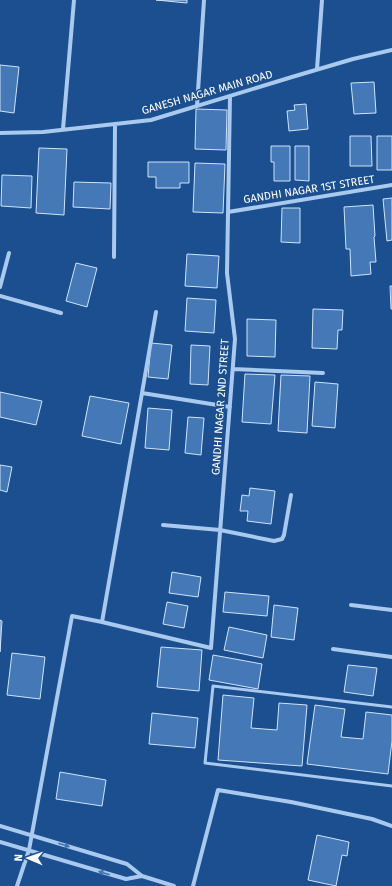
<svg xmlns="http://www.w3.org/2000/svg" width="392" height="886" viewBox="0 0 392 886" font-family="'Fira Sans',sans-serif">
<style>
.building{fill:#4478b7;stroke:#cfe3fa}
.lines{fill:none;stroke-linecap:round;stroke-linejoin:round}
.service{stroke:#a9c9ee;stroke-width:3}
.minor{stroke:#a9c9ee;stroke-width:4}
.oneway{fill:#4674ac}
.labels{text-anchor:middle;stroke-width:3;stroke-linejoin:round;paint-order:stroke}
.street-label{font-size:11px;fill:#fff;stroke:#1b4f8f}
</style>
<rect width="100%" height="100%" fill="#1b4f8f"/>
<path class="building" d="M156,0H187V3Z
M0,65L19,67L14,113L0,111Z
M374,82L376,113L354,114L351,83Z
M306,104L308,129L289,131L287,111L295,110L294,105Z
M196,109L227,110L226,150L195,149Z
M350,136H371L372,166H350Z
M377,136H392V170H377Z
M271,146H290V181H274V162H271Z
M295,146H309V181L295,180Z
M39,148L67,149L64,215L36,213Z
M148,162H189V183H180V188H156V177H148Z
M195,163L225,164L223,213L193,212Z
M2,175L32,176L31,208L1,206Z
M74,182L111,183L110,209L73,207Z
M392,198V240L387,241L383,199Z
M373,205L375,236L374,237L376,262H370L371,274L351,276L350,249H346L344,207Z
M282,208H300V243L281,242Z
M187,254L219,256L217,288L185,286Z
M76,263L97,268L87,307L66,301Z
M390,286H392V309H391Z
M187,298L216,300L214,333L185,331Z
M313,309L343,310L342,330H338L337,349L312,348Z
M247,319L276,320L275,357L247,356Z
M151,343L172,345L168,379L148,377Z
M191,345L210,346L208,385L190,384Z
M245,374L275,375L271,424L242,422Z
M281,375L310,376L307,433L278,431Z
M315,382L338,384L335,428L312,426Z
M0,392L42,401L36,425L0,417Z
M90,396L129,403L121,444L82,436Z
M148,408L172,410L169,450L145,448Z
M188,417L204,418L201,455L185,453Z
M0,465L12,467L7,492L0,490Z
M250,488L275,491L271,524L247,521L248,511H240L242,495L249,496Z
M172,572L201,577L198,597L169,593Z
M225,592L269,596L267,616L223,612Z
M167,602L188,606L184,628L163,624Z
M274,605L298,608L294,640L271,637Z
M0,620L2,621L0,652Z
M229,627L267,635L263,658L224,650Z
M161,647L202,650L199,691L157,687Z
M12,653L45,657L40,699L7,695Z
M213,655L262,664L258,689L209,680Z
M348,665L377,668L373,696L344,692Z
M223,695L254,698L251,728L277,730L279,703L307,705L302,766L218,760Z
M315,705L345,709L341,737L363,739L366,712L392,715V741L388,774L307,764Z
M152,713L198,718L195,748L149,744Z
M60,772L106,780L102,806L56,799Z
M317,835L349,842L347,856L342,855L336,886L308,880Z"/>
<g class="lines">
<path class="service" d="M392,707L213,686L205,763L392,786"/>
<path class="minor" d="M317,69L322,0
M197,106L204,0
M63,129L74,0
M0,133L43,132L151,120L292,77L353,59L392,50
M228,212L392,185
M114,257L115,124
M0,287L9,253
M0,296L61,313
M233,369L323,373
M142,393L156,312
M163,525L220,530L274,541L282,539L284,535L291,495
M351,605L392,610
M102,622L211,648L235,339L227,273L230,96
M333,649L392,657
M0,826L127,864L142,876L174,886
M0,842L126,879L142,876
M17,886L29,850L72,616L102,622L142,393L230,407
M193,886L218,790L291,802L372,819L392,826"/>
</g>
<defs><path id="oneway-solid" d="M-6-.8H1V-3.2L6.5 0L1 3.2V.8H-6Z"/></defs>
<g class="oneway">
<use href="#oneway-solid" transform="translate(64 845) rotate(17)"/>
<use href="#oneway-solid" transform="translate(104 873) rotate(-163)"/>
</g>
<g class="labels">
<g class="street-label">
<text transform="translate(207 92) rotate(-16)" y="4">GANESH NAGAR MAIN ROAD</text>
<text transform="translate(309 189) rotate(-9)" y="4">GANDHI NAGAR 1ST STREET</text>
<text transform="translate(220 407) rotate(-86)" y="4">GANDHI NAGAR 2ND STREET</text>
</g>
</g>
<g transform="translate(28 858) rotate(272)" stroke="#1b4f8f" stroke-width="3" paint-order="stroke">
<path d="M0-3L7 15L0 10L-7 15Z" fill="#ffffff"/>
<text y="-6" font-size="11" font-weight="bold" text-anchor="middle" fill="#ffffff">N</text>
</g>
</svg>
